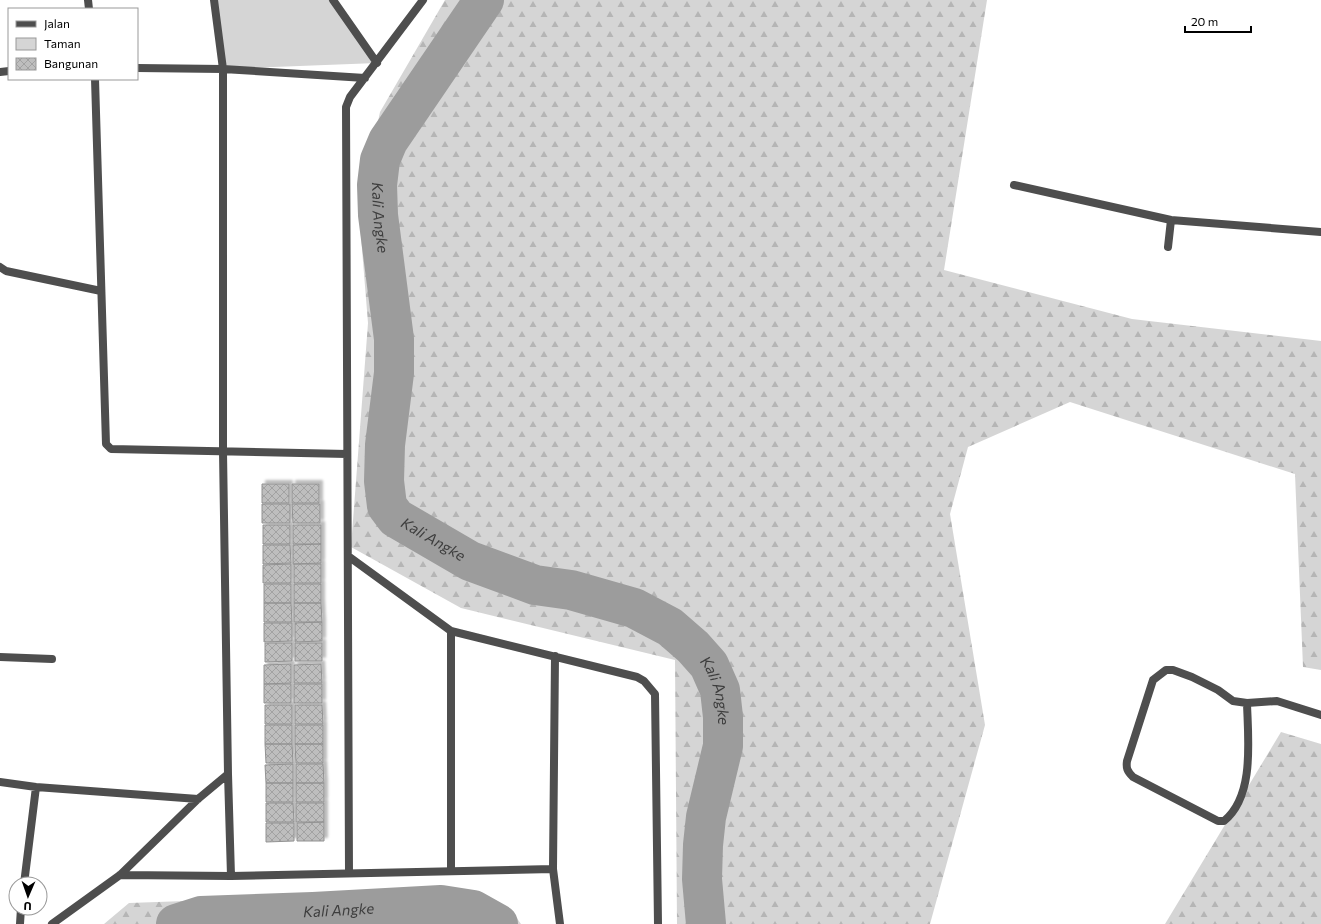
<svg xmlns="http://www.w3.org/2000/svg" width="1321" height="924" viewBox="0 0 1321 924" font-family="Commissioner,sans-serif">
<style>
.forest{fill:url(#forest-firs)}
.green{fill:#d5d5d5}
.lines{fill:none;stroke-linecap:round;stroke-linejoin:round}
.river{stroke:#9c9c9c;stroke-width:40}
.building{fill:url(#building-cross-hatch);stroke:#929292;filter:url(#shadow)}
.street{stroke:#4e4e4e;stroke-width:8}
.labels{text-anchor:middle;stroke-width:4;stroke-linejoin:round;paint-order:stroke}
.water-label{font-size:15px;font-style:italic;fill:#3d3d3d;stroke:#fff}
</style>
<defs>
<pattern id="forest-firs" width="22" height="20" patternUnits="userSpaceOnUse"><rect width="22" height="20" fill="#d5d5d5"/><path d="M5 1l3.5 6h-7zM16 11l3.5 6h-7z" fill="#b5b5b5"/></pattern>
<pattern id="building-cross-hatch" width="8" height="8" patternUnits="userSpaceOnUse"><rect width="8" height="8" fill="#bebebe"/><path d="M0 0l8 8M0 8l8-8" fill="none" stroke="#a2a2a2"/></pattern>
<filter id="shadow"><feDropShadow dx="3.5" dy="-3.5" stdDeviation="1" flood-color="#0004"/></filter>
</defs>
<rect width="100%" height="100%" fill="#fff"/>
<path class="forest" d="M445,0H987L944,270L1132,319L1321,341V670L1303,667L1295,474L1070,402L968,447L950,514L985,725L930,924H677L675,660L461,608L351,547L368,323L359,212L380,112Z
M1281,732L1321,744V924H1165Z
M438,892L516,917L521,924H104L129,903Z"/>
<path class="green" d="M217,0H333L377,63L223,69Z"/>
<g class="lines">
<g class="river">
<path id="s1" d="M484,0L388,141L380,160L377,185L378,215L394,339V373L385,445L384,481L387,506L396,518L470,561L535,585L571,590L634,608L670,627L693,647L709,665L720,690L723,717V746L706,817L703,845L702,879L706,924"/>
<path id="s2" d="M176,924L201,916L313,912L441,905L473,910L498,924"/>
</g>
</g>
<path class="building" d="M262,484H289V503H262Z
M292,484H319V503H292Z
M262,504H290V523H262Z
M292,504H320V523H293Z
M263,525H290V544H263Z
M293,525H321V544H293Z
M321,544V563L293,564V545Z
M263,545H290L291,563L263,564Z
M291,564V583H263V565Z
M294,564H321V583H294Z
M264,584H291V603H264Z
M294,584H321V603H294Z
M264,603H291L292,622H264Z
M294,603H321L322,622H294Z
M322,622V641L295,642V623Z
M264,623H292V641L264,642Z
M265,643H292V661L265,662Z
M295,643H322V661H295Z
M291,664V683L264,684V665Z
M321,664L322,683H294V665Z
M264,684H291V703H264Z
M294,684H322V703H294Z
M265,705H292V724H265Z
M295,705H322L323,724H295Z
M265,725H292V744H265Z
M295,725H323V744H295Z
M265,744H292L293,763H266Z
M295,744H323V763H296Z
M293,764V783H266L265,765Z
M296,764H323L324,783H296Z
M266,783H293V802H266Z
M296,783H324V802H296Z
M266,803H293L294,822H266Z
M296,803H324V822H296Z
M324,822V841H297V823Z
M266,823H294V841L266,842Z"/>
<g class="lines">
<path class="street" d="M88,0L89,9
M333,0L377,63
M137,68L223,69L365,78
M0,72L9,71
M95,79L106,444L111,449L347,454
M1014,185L1171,220L1321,232
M1168,247L1171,220
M0,267L6,271L101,291
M348,556L451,631L637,677L644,681L655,694L658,924
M451,631V871
M555,656L553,869L560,924
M0,657L52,659
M1247,703C1248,739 1255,796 1224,821H1218L1133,777C1127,771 1126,768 1127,761L1153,680L1166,670H1173L1192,677L1218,690L1233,701L1247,703L1277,701L1321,715
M228,774L231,876
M0,782L36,787L198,799
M349,873L346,107L350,97L423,0
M120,875L231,876L553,869
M24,884L36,787
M20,924L21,908
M52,924L120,875L198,799L228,774L223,452V69L214,0"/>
</g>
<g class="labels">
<g class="water-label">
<text dy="5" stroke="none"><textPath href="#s1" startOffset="249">Kali Angke</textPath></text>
<text dy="5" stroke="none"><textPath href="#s1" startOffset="597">Kali Angke</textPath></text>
<text dy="5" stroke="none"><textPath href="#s1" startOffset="933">Kali Angke</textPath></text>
<text dy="5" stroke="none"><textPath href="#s2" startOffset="164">Kali Angke</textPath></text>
</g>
</g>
<rect x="8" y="8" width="130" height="72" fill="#ffffff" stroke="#999999"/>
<rect x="16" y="21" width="20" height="6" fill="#4e4e4e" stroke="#999999"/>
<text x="44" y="28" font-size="12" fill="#000000">Jalan</text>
<rect x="16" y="38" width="20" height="12" fill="#d5d5d5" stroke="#999999"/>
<text x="44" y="48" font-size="12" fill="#000000">Taman</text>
<rect x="16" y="58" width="20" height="12" fill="url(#building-cross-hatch)" stroke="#999999"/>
<text x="44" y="68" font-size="12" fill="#000000">Bangunan</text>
<g transform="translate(28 896) rotate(182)"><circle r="19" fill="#ffffff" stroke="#999999"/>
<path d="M0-3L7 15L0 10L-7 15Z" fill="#000000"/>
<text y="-6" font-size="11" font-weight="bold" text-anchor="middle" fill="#000000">U</text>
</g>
<path d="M1185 26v6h66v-6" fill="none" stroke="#000000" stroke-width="2"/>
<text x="1191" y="26" font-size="12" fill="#000000" stroke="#ffffff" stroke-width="3" paint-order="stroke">20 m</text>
</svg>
